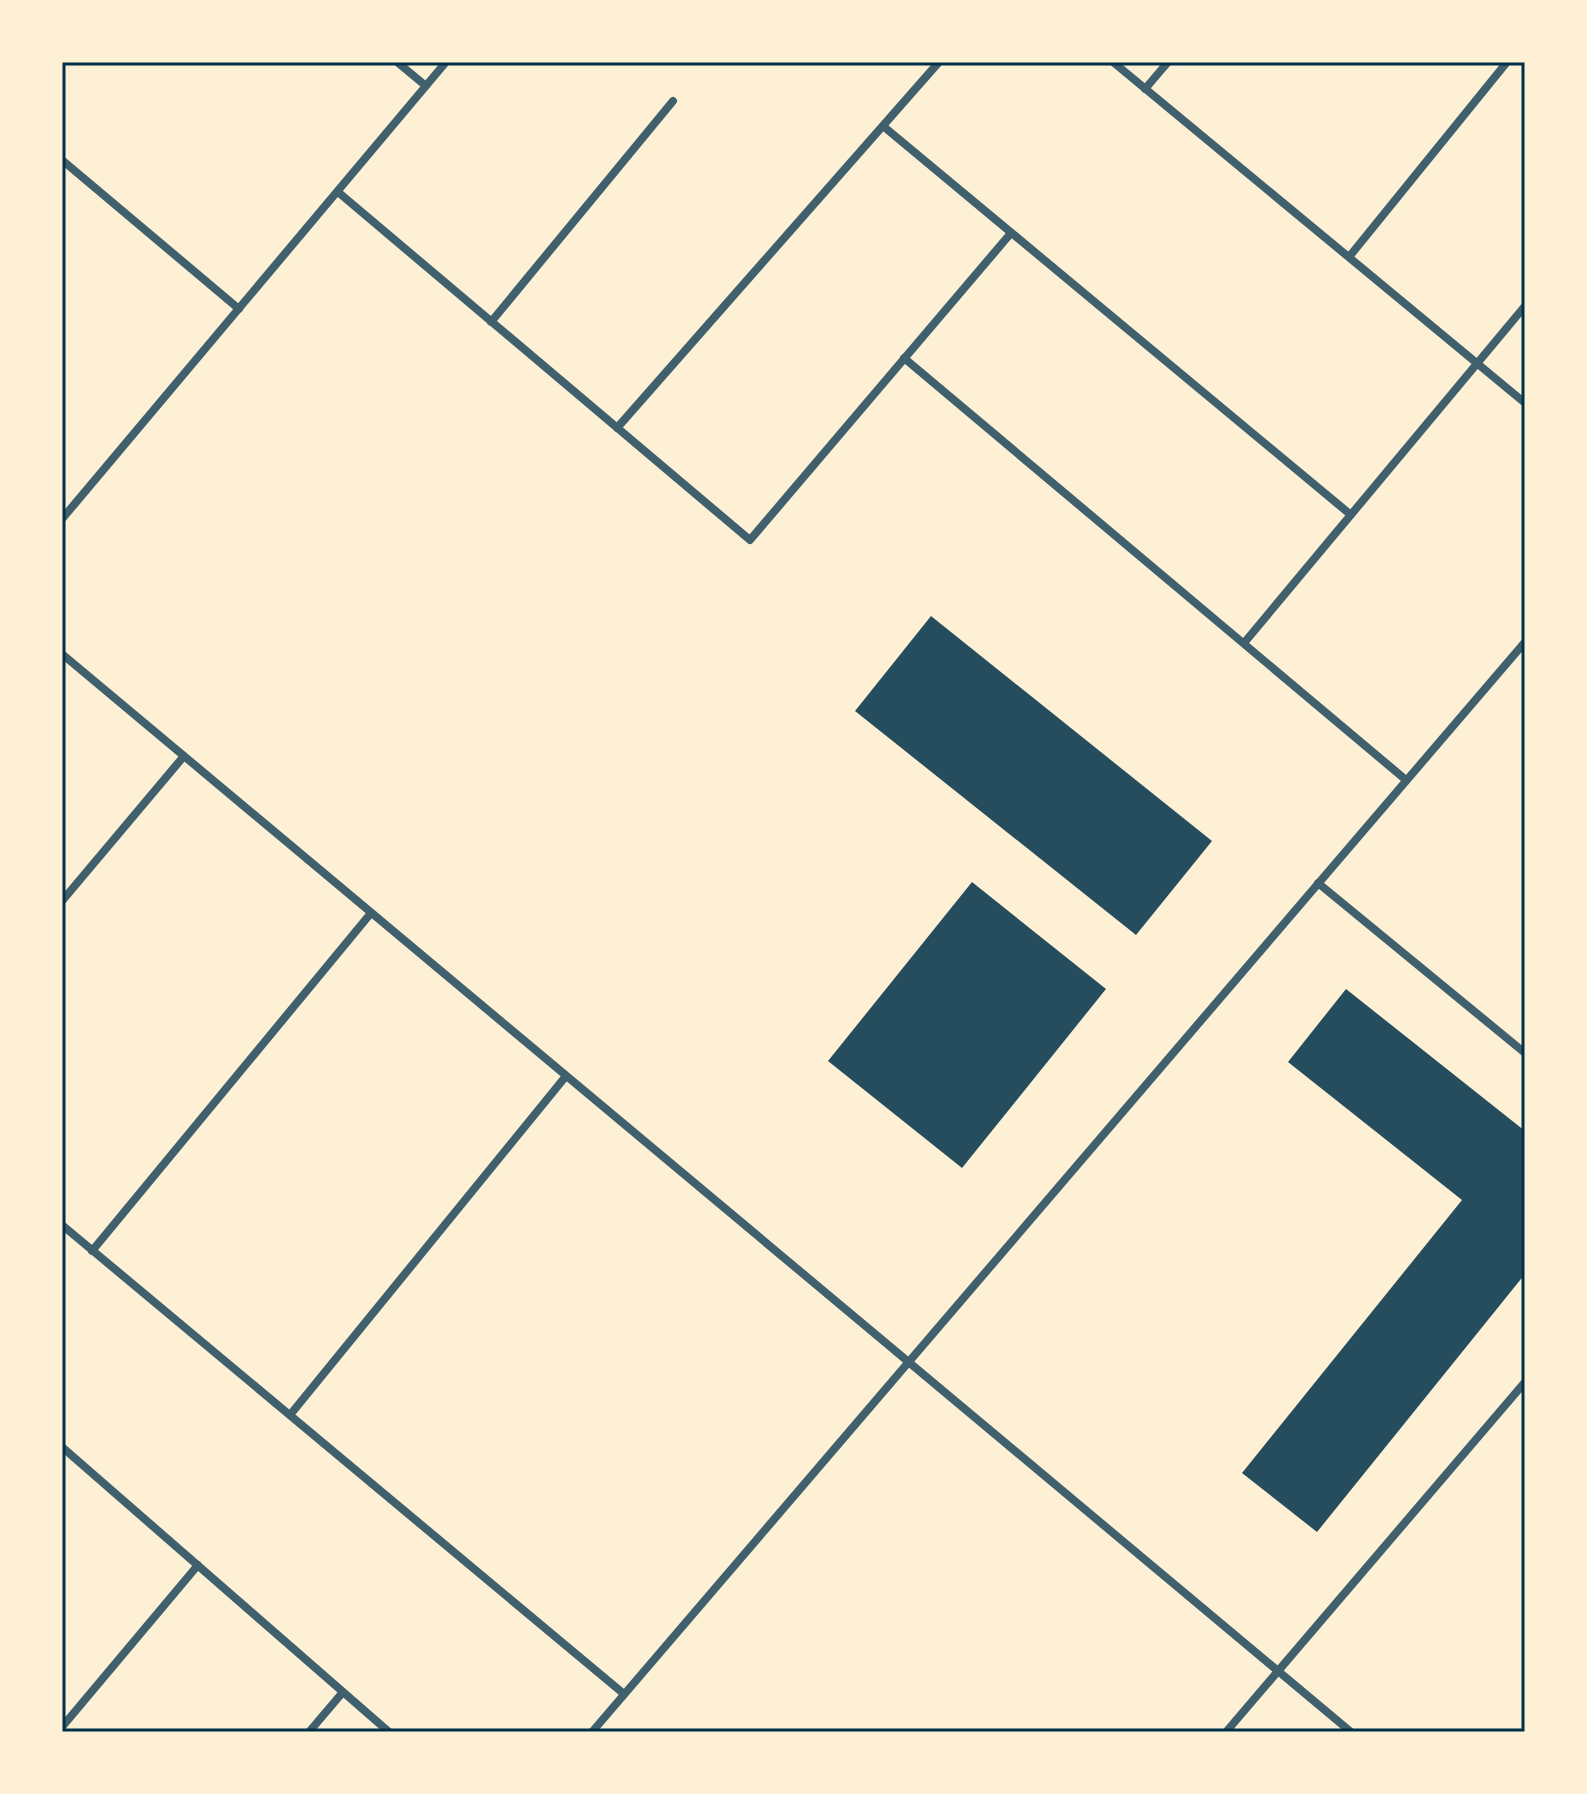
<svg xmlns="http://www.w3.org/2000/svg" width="1587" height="1794" viewBox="0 0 1587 1794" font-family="Ubuntu,sans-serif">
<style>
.building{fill:#264d5e}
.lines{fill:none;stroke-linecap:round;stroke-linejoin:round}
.minor{stroke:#3f606c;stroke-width:8}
.neatline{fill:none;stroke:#003049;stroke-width:3}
</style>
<rect width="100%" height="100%" fill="#fdf0d5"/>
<path class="building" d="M931,616L1212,841L1136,935L855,711Z
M972,882L1106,989L962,1168L828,1061Z
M1346,989L1525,1131V1274L1317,1532L1242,1473L1462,1200L1288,1062Z"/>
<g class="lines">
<path class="minor" d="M397,62L426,86
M1113,62L1525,403
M1145,89L1168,62
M883,126L1351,515
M62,160L239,309
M338,192L750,540L1011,233
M1349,257L1507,62
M491,322L673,101
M904,358L1406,780
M617,428L939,62
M62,519L446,62
M1244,643L1525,306
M62,654L1351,1732
M1318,883L1525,1053
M62,901L184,756
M62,1225L624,1694
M92,1251L371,913
M290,1415L566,1076
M62,1447L389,1732
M62,1727L198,1565
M309,1732L343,1692
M592,1732L1525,642
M1226,1732L1525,1382"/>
</g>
<rect width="1587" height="1794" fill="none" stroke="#fdf0d5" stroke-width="128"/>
<rect x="64" y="64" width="1459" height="1666" class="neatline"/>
</svg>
